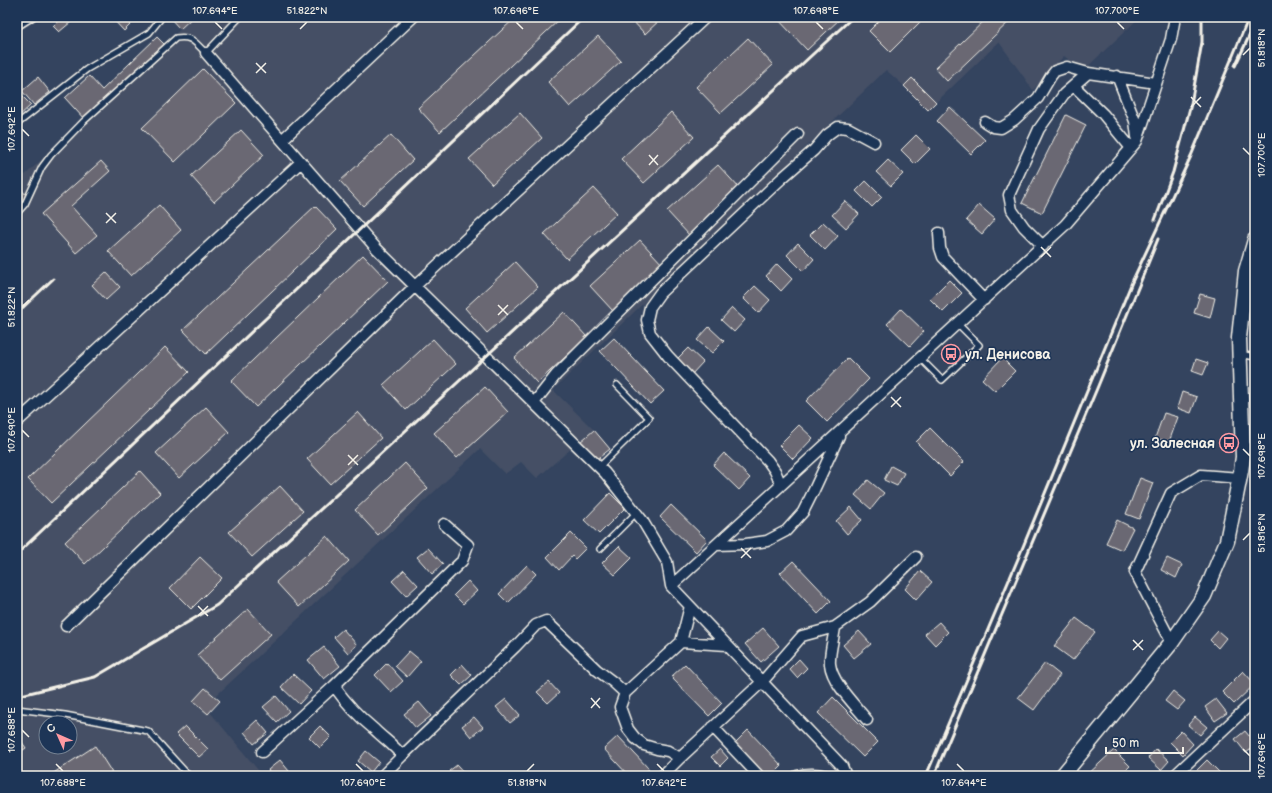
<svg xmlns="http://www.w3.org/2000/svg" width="1272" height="793" viewBox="0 0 1272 793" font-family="'Balsamiq Sans',sans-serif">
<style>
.built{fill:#444f65;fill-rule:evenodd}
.building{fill:#6a6873;stroke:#f4f1e8}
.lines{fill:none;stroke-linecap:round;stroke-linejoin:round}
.lane-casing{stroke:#f4f1e8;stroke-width:8}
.street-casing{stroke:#f4f1e8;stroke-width:13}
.secondary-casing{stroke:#f4f1e8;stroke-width:17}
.lane{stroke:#1d3557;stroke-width:5}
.street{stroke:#1d3557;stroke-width:10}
.secondary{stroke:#1d3557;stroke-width:14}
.rail{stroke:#f4f1e8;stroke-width:3}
.ticks{fill:none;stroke:#f4f1e8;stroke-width:1.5}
.labels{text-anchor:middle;stroke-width:3;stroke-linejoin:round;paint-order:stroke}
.poi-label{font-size:14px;font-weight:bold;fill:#f4f1e8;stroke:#1d3557;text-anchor:start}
.neatline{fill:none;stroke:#f4f1e8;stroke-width:1.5}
.ticks-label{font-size:10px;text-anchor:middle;fill:#f4f1e8}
</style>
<rect width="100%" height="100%" fill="#34445f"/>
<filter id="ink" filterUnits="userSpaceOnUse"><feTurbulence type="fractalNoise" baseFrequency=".025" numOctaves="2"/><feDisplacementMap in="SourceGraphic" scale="8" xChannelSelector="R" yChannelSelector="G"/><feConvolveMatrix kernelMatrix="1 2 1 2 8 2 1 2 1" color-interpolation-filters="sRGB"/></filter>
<g filter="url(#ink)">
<path class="built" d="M193,17H1140L1083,71L1064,56L1033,90L999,42L928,110L904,86L886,70L553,390L594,430L610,449L579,442L537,478L521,462L505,474L480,449L205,706L263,776H17V168L25,175L84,121ZM46,723H70V747H46Z"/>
<path class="building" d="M62,17H66L71,22L59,32L53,26Z
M111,17H135L137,18L124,31Z
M169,17H193L180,29Z
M516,17H562L440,132L418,108Z
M629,17H663L645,34Z
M776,17H842L807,50Z
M883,17H925L890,52L869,31Z
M988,17H1014L947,81L935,68Z
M598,36L621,61L570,107L548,82Z
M157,37L165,45L85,120L65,98L89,76L102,90Z
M748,38L773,65L721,113L696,87Z
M203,69L236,103L175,162L142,128Z
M38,77L50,92L34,105L22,91Z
M912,78L936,102L928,110L904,86Z
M17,91L31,105L17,118Z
M950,107L985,140L971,154L937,121Z
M671,112L694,137L644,183L621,159Z
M520,113L542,138L492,184L469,159Z
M1066,115L1086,125L1042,213L1022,203Z
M241,130L264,155L214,202L191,176Z
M391,135L413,160L363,206L340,181Z
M916,135L930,149L915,164L901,150Z
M888,160L903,174L891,186L876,172Z
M101,161L110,171L71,206L97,235L76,253L41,214Z
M718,165L741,190L690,236L667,211Z
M866,181L882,197L872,207L856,191Z
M17,185L28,197L17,207Z
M594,188L617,213L567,259L544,234Z
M845,201L859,214L846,228L832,215Z
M159,205L181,230L131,276L108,251Z
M979,205L995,219L982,234L966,220Z
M315,206L337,229L206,354L183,330Z
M823,222L838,236L825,250L810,235Z
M640,240L663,265L613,311L590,286Z
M798,243L814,259L803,271L787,255Z
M363,255L388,281L256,407L231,381Z
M515,262L538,287L487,333L465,308Z
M777,264L792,279L781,291L766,276Z
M106,272L120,287L106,300L92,285Z
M949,280L962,293L943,312L930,299Z
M755,286L770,300L758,313L743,298Z
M1200,294L1215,298L1210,318L1194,313Z
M732,308L745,320L734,332L721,320Z
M901,309L924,331L910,346L887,324Z
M564,312L587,337L537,383L514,358Z
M709,327L724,341L712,353L697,340Z
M614,338L664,391L650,404L600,351Z
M433,339L456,364L406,410L383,385Z
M165,347L189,372L51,503L28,479Z
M688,348L703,362L691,375L676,360Z
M848,358L869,379L827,422L806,401Z
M1002,358L1015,371L995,391L982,379Z
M1196,359L1208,363L1203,375L1192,371Z
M485,387L508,412L457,458L434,433Z
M1182,392L1197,397L1191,413L1177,408Z
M206,407L229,432L179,478L156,453Z
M358,412L381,438L330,484L307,459Z
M1164,413L1178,417L1169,442L1155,438Z
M799,425L813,438L793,459L779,445Z
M930,428L964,462L950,476L916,442Z
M594,430L610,449L595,461L580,442Z
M724,453L750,478L739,490L713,465Z
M405,463L428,488L378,535L355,510Z
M891,466L904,473L897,486L884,480Z
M140,471L160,493L85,564L65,542Z
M1140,478L1153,483L1139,519L1126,514Z
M868,480L884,493L871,509L855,495Z
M280,486L303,511L252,557L229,532Z
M610,493L625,508L599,534L584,520Z
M671,505L707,540L696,552L660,517Z
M851,507L862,520L847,534L836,521Z
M1117,520L1133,528L1122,550L1106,543Z
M571,533L586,548L575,559L572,556L559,570L547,557Z
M327,536L349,561L299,607L276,582Z
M619,546L632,558L615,575L602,563Z
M428,548L443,564L432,574L417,557Z
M200,557L222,578L191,609L170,588Z
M1167,558L1182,565L1176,578L1161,570Z
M793,561L831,601L818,614L780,573Z
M527,565L536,574L508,603L499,594Z
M404,570L418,585L406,596L392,581Z
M920,571L932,582L916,600L905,589Z
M468,581L477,591L463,604L454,595Z
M248,609L271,634L220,680L197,655Z
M1076,618L1095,632L1073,660L1054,646Z
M939,622L948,632L935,645L925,634Z
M763,628L779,646L761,662L745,644Z
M343,629L357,645L348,653L334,637Z
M859,631L871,644L854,658L843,645Z
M1218,631L1226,638L1218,648L1210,640Z
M324,647L340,666L324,679L308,660Z
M409,651L421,661L407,677L395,666Z
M799,659L807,668L797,678L789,669Z
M387,663L403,681L391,692L375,675Z
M1045,663L1060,675L1034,710L1018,698Z
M462,664L472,675L461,685L451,675Z
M685,664L722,703L709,716L671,677Z
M1243,671L1255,684L1234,704L1222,692Z
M293,674L311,691L299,704L281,687Z
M549,682L559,693L548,703L537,692Z
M205,688L220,701L208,714L193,701Z
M1173,691L1185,701L1177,710L1165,701Z
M276,696L289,711L277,722L263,707Z
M833,697L878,742L863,757L818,713Z
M506,699L520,715L510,723L496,707Z
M1216,699L1227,713L1215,721L1205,707Z
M419,702L431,716L416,728L404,714Z
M474,717L483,727L471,737L462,726Z
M1195,717L1207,727L1200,735L1188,725Z
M257,720L268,733L254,744L244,732Z
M185,726L208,749L199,757L176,734Z
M320,726L331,737L320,748L309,737Z
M748,730L782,766L772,776H766L735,743Z
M1181,731L1193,744L1183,755L1170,742Z
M1245,731L1255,743V746L1246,753L1235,739Z
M17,735L26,748L17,754Z
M618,736L649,769L641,776H629L604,749Z
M95,746L114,776H49Z
M720,749L728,758L720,766L711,757Z
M1156,749L1169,761L1161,770L1148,758Z
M1114,750L1130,766L1120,776L1115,771L1109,776H1086Z
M366,751L379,762L371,772L358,761Z
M280,760L289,771L283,776H273L268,770Z
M1207,760L1222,775L1220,776H1199L1195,772Z
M457,765L467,776H454L449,771Z"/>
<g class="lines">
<g class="lane-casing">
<path id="lane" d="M17,27L33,17
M17,124L87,69L149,33L162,17
M17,213L25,204L42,167L51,155L84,121L176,38C192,35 195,43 206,53L240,17
M1246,286L1255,284
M1240,354L1255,357
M920,358L942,380L979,345L958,324
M599,467L649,418L617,385
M600,549L636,513
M17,709L65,715L148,731L189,776"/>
</g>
<g class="street-casing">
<path id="street" d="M206,53L377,249L605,473L642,520L667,562L671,586L842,766L846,776
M1117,76L1135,121L1137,137
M1074,86L1103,114L1131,148
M985,122L993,127L1001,128L1014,120L1038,98L1051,76L1055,71L1067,67L1088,73L1156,83
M282,140L413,17
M939,233L940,248L943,257L984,300
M1043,246L1024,227L1012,210L1009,195L1039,129L1064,94L1088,73
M534,403L556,375L798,134
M17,422L301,162
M1243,457L1255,445
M781,485L775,471L768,461L668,356L650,333L647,320L650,307L660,293L781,179L814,150L827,135L838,127L848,128L874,142
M716,545L746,544L767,541L786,531L803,512L814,490L839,436
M671,586L1065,225L1137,141L1171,39L1175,17
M66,626L415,286L706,17
M835,627C834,637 829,654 830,664C832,683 855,705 867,720
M681,642L727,645
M1172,643L1135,572L1171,493L1201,475L1240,478
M334,686L462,561L468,545L444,524
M625,693L681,642L690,606
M713,727L759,776
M262,752L334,686C346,703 359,717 375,730C384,739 394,745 402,756L382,776
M402,756L515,647L536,625L546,621L597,670L613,682L625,693L620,707L628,729L635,738L644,745L657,749L668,751L680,758
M662,776L680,758L762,682L802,636L835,627L870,602L916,557
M797,776C808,773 816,773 826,776
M1174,776L1255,700"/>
</g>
<g class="secondary-casing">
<path id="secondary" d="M1062,776L1172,642L1204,596L1227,541L1241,471L1243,457L1239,338L1246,271L1255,240"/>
</g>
<use href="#lane" class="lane"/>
<use href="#street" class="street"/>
<use href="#secondary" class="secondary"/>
<path class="rail" d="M1235,66L1255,24
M1155,220L1173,172L1191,104L1202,42V17
M17,313L53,279
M17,554L583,18
M17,696L95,677L217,605L853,17
M926,776L1020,554L1132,282L1191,156L1249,17
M934,776L1098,386L1158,239"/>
</g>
</g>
<path class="ticks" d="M215,22L222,29M516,22L523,29M816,22L823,29M1117,22L1124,29M300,29L307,22M1243,55L1250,48M256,63L266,73M256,73L266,63M1191,97L1201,107M1191,107L1201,97M22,129L29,136M1243,148L1250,155M649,155L658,165M649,165L658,155M106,213L116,223M106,223L116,213M1041,247L1051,257M1041,257L1051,247M498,305L508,315M22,307L29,300M498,315L508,305M891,397L901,407M891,407L901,397M22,430L29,437M1243,449L1250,456M348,455L358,465M348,465L358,455M1243,540L1250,533M741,548L751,558M741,558L751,548M198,606L208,616M198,616L208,606M1133,640L1143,650M1133,650L1143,640M591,698L600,708M591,708L600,698M22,730L29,737M1243,749L1250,756M56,764L63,771M356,764L363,771M657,764L664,771M957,764L964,771M527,771L534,764"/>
<defs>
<g id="bus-ring" transform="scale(1)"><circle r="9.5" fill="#1d3557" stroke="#ff9aa2" stroke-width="1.5"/><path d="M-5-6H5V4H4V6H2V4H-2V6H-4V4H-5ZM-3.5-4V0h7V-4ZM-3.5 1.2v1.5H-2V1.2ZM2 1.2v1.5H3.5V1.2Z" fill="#ff9aa2"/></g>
</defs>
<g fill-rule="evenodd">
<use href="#bus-ring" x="951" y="354"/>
<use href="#bus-ring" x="1229" y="443"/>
</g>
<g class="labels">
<g class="poi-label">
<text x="965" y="359">ул. Денисова</text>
<text x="1215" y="448" text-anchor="end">ул. Залесная</text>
</g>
</g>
<rect width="1272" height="793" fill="none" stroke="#1d3557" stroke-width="44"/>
<g transform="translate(58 735) rotate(315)"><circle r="19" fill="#1d3557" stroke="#738091"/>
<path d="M0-3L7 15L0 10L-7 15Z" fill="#ff9aa2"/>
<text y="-6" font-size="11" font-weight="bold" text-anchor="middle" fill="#f4f1e8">С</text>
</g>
<path d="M1106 747v6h77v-6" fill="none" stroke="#f4f1e8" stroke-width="2"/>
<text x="1112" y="747" font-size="12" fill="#f4f1e8" stroke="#1d3557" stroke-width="3" paint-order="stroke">50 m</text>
<rect x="22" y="22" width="1228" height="749" class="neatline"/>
<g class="ticks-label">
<text x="215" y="14">107.694°E</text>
<text x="307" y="14">51.822°N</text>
<text x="516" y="14">107.696°E</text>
<text x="816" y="14">107.698°E</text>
<text x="1117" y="14">107.700°E</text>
<text transform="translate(1261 48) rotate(-90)" y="4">51.818°N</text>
<text transform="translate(11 129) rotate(-90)" y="4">107.692°E</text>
<text transform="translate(1261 155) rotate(-90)" y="4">107.700°E</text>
<text transform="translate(11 307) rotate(-90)" y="4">51.822°N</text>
<text transform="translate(11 430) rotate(-90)" y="4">107.690°E</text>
<text transform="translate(1261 456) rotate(-90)" y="4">107.698°E</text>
<text transform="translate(1261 533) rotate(-90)" y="4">51.816°N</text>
<text transform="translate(11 730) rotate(-90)" y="4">107.688°E</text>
<text transform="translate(1261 756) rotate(-90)" y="4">107.696°E</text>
<text x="63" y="786">107.688°E</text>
<text x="363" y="786">107.690°E</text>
<text x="527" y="786">51.818°N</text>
<text x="664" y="786">107.692°E</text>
<text x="964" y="786">107.694°E</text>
</g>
</svg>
